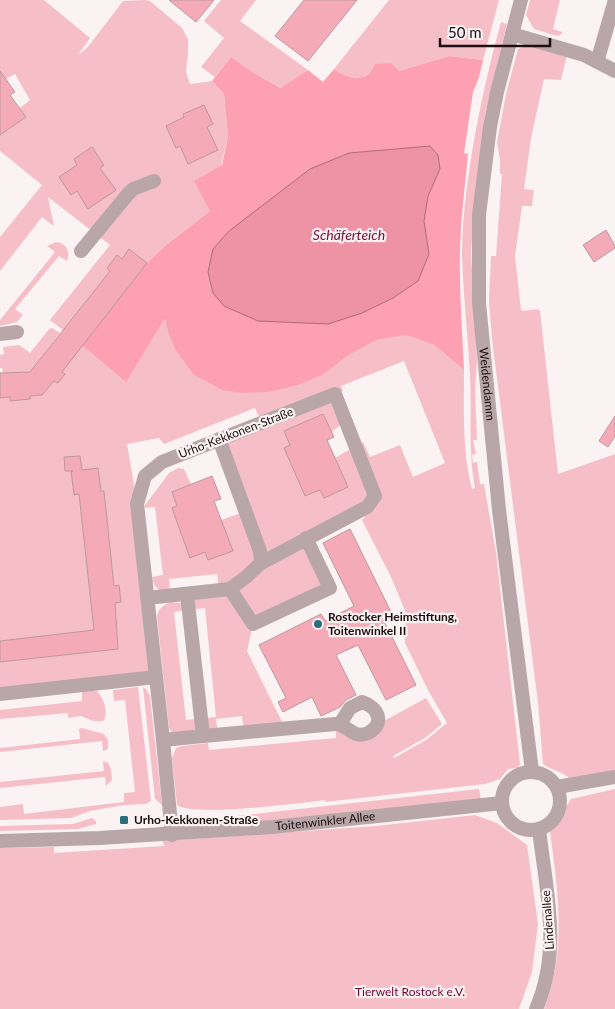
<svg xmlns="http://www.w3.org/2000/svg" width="615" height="1009" viewBox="0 0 615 1009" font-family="Lato,sans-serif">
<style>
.green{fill:#f6bfc8;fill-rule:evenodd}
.forest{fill:#fda1b2;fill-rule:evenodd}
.water{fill:#ed93a4;stroke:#ae6b78}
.building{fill:#f4aab7;stroke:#be979d}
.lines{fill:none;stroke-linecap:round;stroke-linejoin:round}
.minor{stroke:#b8a6a9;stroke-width:14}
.poi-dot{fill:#2a6d7e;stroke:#faf2f3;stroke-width:2}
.labels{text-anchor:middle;stroke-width:4.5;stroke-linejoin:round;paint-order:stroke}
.street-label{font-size:12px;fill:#1c0e11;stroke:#faf2f3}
.poi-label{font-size:12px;font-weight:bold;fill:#1c0e11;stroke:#faf2f3;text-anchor:start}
.park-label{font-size:12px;fill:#70002c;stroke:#faf2f3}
.water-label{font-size:14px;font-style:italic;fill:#7a0e34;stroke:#faf2f3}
</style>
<rect width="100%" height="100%" fill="#faf2f3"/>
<path class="green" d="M0,0H44L90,38L78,55L87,48L123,1L145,0L150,1L182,28L188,39V52L186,72L190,84L212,81L224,94L228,136L210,211L165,246L147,263L129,250L122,259L117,256L107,268L110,271L63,330L50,320L110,245L48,197L54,226L42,217L0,271V237L42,185L0,151V135L26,117L20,108L30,100L15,74L6,79L0,76Z
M221,0H256L240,21L308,70L282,88L254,73L231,57L215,77L201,67L224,38L204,21Z
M389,0H499L483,60L449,56L399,71L373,70L362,78L352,79L343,76L334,69Z
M530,0H560L553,29L562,32V34L557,36L534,29L526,15Z
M501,22L507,24L485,115L471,251L477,362L475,390L477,440H473L476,454L472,455L473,463L477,462L480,484H484L496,552L520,764L517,768L508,769L500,779L485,784L325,802V800C300,803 193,817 177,805L172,758L176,748L182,746L208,743L209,750L336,738V727L350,736L382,722L426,698L442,724L425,738L393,756L394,758L426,740L447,723L428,690L405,643L406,613L391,577L362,520L372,509L306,538L330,588L253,624L247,651L285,728L244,732L242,716L216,719L218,734L207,735L205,718L216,717L205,608L189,610L187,594L219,590L261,563L219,439L261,422L255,408L164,444L159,438L127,444L138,508L156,677L0,694V662L118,649L115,603L118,585L114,586L104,491H101L98,468L72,471L79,494L94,630L0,641V398L10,397L11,401L21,400V397L42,395L54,381L58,383L61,372L82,345L166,317L168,332L324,374L349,355L377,340L406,335L434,345L464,370C464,409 462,452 472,489L475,488C468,450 472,414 470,375C468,334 463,294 462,254C462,212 469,170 476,129C483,93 491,58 501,22ZM404,361L445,463L413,477L400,445L370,457L363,442L335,458L348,487L324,498L320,490L306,496L284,448L290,445L284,431L323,414L331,432L346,422L336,394L343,391L341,386Z
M526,46L536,47L567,55L561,80L544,79L531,138L524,189L534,190L532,206H522L515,256L521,310L523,311L538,309L540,311L558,474L615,454V777L570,785L568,777C560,771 551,770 543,764L538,703L492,339L489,301L491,256H496L502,174H500V160L497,142L506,94L518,49Z
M56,242C66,243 71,251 67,261L59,256L15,309L23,315L17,322L0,326V320L55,252L47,246Z
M52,328L60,333L30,372L3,373L2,368H0V355L4,354L3,347L19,345L30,353L49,329Z
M178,468L184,469L191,484L172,492L177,506L172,508L190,557L205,552L208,560L232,551L221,520L238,514H240L257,556L246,572L219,587L217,574L169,579L170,592C160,592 153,588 152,577L163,575L155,507L144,508L145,505L169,473Z
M170,602L181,603L185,610L174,612L186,720L198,719L197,729L190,735L172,733L169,728L157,617C158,609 162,606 170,602Z
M138,687L151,801L146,804L124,805L90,811L71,818L0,820V807L23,804L24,814L124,802V793L135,792L125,700L114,701L113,690Z
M143,687L146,689L150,696L162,805L155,799Z
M82,691H97C103,698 110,712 103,721H93L81,716L68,718V713L0,719V710L82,701Z
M82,728L104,734L108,740V749L103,751L102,741L0,752V748L80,739L79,729Z
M103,761L108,763L111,769L112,780L106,786L105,777L0,788V782L104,771Z
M479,789L481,799L266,822L197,827L187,825L180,817L209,819Z
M615,789V1009H544C567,950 558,892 550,831L571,799Z
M475,815L497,823L527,845L538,924L532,972L519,1009H0V848L54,847V853L164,846L163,841L376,826Z
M92,818L96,821V824L78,829L0,831V826L73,824Z"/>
<path class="forest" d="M449,56L483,60L479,77L473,92L464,153L468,154C465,185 461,216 460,247C459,288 462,329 464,370L434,345L406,335L377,340L349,355L324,374L298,385L269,392L242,393L222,390L194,375L175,349L168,332L165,318L126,382L82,345L147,263L165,246L210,211L194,181L222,165L228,136L224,94L212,81L231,57L254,73L281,88L308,70L323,82L334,69C349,80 367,84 375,64L391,63L399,71ZM430,146L438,155L440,169L428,196L424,221L429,254L418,281L393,298L362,313L213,293L208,272L213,249L229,231L310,169L349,153Z"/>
<path class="water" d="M430,146L438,155L440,169L428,196L424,221L429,254L418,281L393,298L362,313L328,324L258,321L224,306L213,293L208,272L213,249L229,231L310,169L349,153Z"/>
<path class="building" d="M169,0H214L196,22Z
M304,0H357L308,61L275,36Z
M0,71L15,92L10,95L26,117L0,135Z
M204,105L213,124L207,127L218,150L188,164L180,146L176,148L166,126L184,117L183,114Z
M92,147L104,165L100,168L116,190L88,209L77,191L71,195L59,177L77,165L74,159Z
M606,230L615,246V248L594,262L583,245Z
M129,249L147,263L62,372L65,374L58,383L54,381L42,395L30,396V399L10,401V397L0,398V373L30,372L110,271L107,268L117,255L122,259Z
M323,414L334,437L327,440L348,487L324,498L320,490L305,496L284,448L290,445L284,431Z
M615,416V436L608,447L599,441Z
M80,456L82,470L98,468L101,491H104L114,586L119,585L121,602L115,603L118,649L0,662V641L94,630L79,494L74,495L71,471H73H65L64,457Z
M212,476L221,499L214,501L233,551L208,560L205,552L190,558L172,508L177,506L172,492Z
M350,529L393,616L384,621L416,685L386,700L358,645L336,655L356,695L346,700L340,707L321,716L312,697L283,712L278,702L286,698L259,645L321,614L325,621L354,606L323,543Z"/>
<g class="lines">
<g class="minor">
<path id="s1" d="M521,0L497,92L490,127L479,215V303L499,510L532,771"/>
<path d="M512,34L584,55L615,71"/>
<path d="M597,62L615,0"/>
<path d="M81,251L128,194L133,189L154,181"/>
<path d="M0,334L17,332"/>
<path d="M219,439L260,551L261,563"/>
<path d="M230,589L253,624L330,588L306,538"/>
<path d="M147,598L230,589L246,577L261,563L367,507L375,496L335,394L162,462L145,476L137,504L163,740L172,835"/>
<path d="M0,694L156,677"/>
<path d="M203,736L335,724C348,724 353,740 368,733C386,724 378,707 362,702L350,708L340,724"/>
<path d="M163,740L203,736L187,594"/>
<circle cx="531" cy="801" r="29"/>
<path d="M557,787L615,777"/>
<path id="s2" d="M0,841L100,838L272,827L502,803"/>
<path d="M536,1009C562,950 546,891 539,829"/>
</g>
</g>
<g class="poi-dot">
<circle cx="318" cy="624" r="5"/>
<rect x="119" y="815" width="10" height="10" rx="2.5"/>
</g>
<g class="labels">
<g class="street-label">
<text dy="4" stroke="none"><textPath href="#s1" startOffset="389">Weidendamm</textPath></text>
<text transform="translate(236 433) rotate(-21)" y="4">Urho-Kekkonen-Straße</text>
<text dy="4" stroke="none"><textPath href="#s2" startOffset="326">Toitenwinkler Allee</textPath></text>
<text transform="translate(548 920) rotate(-94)" y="4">Lindenallee</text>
</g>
<g class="poi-label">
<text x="328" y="621">Rostocker Heimstiftung,<tspan x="328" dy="14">Toitenwinkel II</tspan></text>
<text x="134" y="824">Urho-Kekkonen-Straße</text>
</g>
<g class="park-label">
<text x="410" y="996">Tierwelt Rostock e.V.</text>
</g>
<g class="water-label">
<text x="349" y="240">Schäferteich</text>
</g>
</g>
<path d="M440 38v8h110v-8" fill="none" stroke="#1c0e11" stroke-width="2.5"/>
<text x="448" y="38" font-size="15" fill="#1c0e11" stroke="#faf2f3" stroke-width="4" paint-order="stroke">50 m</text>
</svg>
